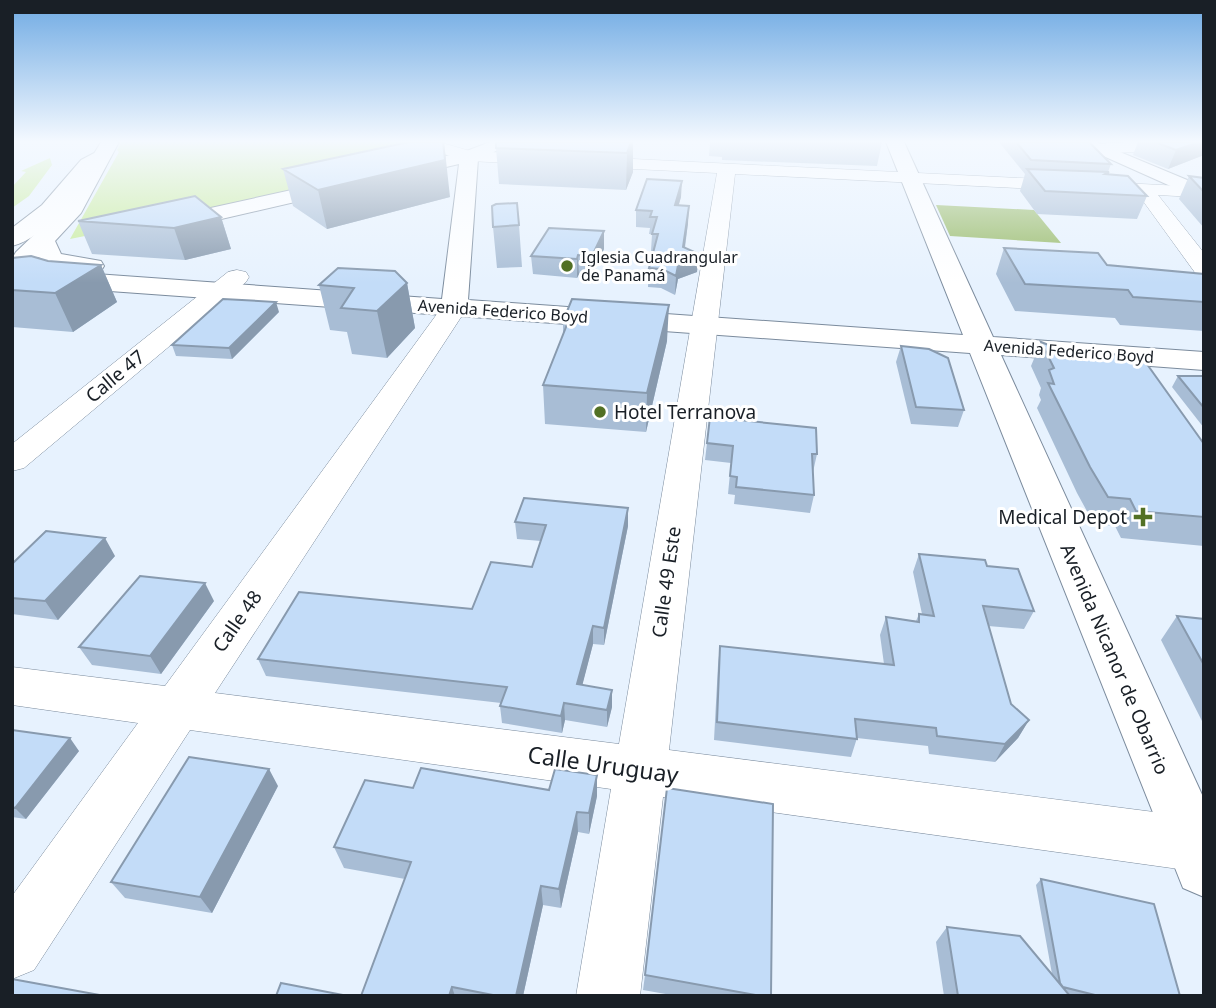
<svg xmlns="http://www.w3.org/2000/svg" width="1216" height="1008" viewBox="0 0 1216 1008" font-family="'Noto Sans',sans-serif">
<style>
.green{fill:#c8ec9b}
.forest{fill:#97ba67}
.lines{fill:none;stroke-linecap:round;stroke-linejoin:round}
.minor-casing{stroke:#7b8b9d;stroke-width:1}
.major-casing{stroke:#7b8b9d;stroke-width:2}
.highway-casing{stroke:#7b8b9d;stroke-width:2}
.minor{fill:#fff;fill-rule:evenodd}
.major{fill:#fff;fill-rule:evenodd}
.highway{fill:#fff;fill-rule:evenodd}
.wall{fill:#a8bdd5}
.shaded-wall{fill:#889aae}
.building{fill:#c3dcf8;stroke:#889aae;stroke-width:2}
.poi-dot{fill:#527024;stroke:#fff;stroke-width:2.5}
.labels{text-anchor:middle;stroke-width:6;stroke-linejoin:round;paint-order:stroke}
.far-poi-label{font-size:16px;fill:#191f26;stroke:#fff;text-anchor:start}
.far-street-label{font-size:16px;fill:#191f26;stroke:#fff}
.street-label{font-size:19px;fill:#191f26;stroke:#fff}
.poi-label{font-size:19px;fill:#191f26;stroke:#fff;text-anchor:start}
.near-street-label{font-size:23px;fill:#191f26;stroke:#fff}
</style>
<rect width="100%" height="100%" fill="#e7f2fe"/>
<path class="green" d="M121,142H406L457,154L354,182L70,239L119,152L117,150Z
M50,158L52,165L29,196L12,208V187L26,172L21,171Z"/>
<path class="forest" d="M936,205L1034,210L1061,243L950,236Z"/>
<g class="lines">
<g class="minor-casing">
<path id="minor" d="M412,142H439L470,151L1202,187L1204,192L1195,197L1158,195L1204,253V276L1196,274L1138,194L735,174L669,750L1193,817L1204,821V867L1193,871L663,797L640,996H576L611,789L190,730L34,970L12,979V896L138,723L12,705V667L165,686L445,303H463L467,308L215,693L619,744L717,173L469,161L414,146Z
M1129,142H1204V148L1097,154L1089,149L1097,144Z
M237,270L246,272L249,277L246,282L24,468L12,471V444L228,272Z"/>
</g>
<g class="major-casing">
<path id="major" d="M101,142H119L81,213L55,241L61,254L101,261L104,266L101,271C83,276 61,269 43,265L39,257L25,264L16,262L13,257L16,252L61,209Z
M490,142H516L478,159L468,300L963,335L886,142H904L993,337L1204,352V370L1001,355L1204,799V897L1183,888L970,353L12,284V268L442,299L459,164L165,232L154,225L165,218L464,152Z
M1072,142H1096L1204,187V201Z"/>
</g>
<g class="highway-casing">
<path id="highway" d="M100,150L109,155C104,161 98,165 93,170C70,196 48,237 12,246V228L42,205L81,160Z"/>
</g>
<use href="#minor" class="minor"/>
<use href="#major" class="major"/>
<use href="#highway" class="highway"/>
</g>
<path class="wall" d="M633,142V172L626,190L499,184L496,148Z
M710,142H882L877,166L722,160V157L709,156Z
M999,142H1089L1111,164L1108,172L1109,174L1147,196L1137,219L1037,214L1020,191L1025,174Z
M1138,142H1204V155L1168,169L1133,155Z
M283,169L450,197L327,229L293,206Z
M1189,176L1204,178V228L1179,199Z
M681,197L678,206L688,223L685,248L697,272L678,279L675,295L661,288L648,287L649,268L653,251H651L652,234H649L650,228L636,227V210Z
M221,217L231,249L185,260L92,254L78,221Z
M519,225L522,267L497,268L493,227Z
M604,231V249L592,275L579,274L577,278L533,274L531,256Z
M1004,248L1107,265L1204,274V331L1120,325L1115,318L1015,311L996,274Z
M12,258L101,265L117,302L73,332L12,327Z
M407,283L415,328L387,358L352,354L347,332L330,330L319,285Z
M279,312L232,359L176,356L172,345Z
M563,321L667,341L646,432L545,424L543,385L563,335Z
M1041,342L1204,444V546L1121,538L1115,526L1094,524L1077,493L1037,408L1041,400L1039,395L1041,388L1031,366Z
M901,346L964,410L958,427L911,424L896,362Z
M1178,376H1204V428L1172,387Z
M707,443L817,454L813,472L814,495L810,513L734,504L735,495L728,494L731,463L705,460Z
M628,508V526L604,645L593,644L582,685L612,690V707L607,727L565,720L562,733L502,723L500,706L501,703L266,676L258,659L472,609L532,567L541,541L517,539L515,522Z
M919,554L987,566L1034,611L1024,629L988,626L1011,704L1029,720L1018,738L995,762L929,754L928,746L857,738L851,757L714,740L718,665L720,646L884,664L880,635L886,617L916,621L919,614H922L913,572Z
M115,556L58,620L12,614V564Z
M214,601L161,674L92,665L79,647Z
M1177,616L1204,619V721H1202L1161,640Z
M12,730L79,751L26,819L12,817Z
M278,786L212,913L125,898L111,882Z
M413,788L549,790L597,796L589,834L578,832L561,908L543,905L523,996H361L405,879L344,868L334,847Z
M1041,879L1180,996H944L936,942L947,927L1052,974L1036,885Z
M645,975L771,996H677L643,990Z"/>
<path class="shaded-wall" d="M444,142L450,197L327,229L318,190Z
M631,142H633V172L626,190L627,153Z
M1199,142H1204V155L1168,169L1176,150Z
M682,181L681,197L674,222L675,205Z
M689,206L688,223L683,259L699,254L697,272L678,279L675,295L676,276L683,247Z
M221,217L231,249L185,260L174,228Z
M604,231V249L592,275V256Z
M578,255L579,274L577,278V259Z
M101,265L117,302L73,332L55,293Z
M407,283L415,328L387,358L377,311Z
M276,302L279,312L232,359L229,348Z
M669,305L667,341L646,432L647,393Z
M628,508V526L604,645V628Z
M105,538L115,556L58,620L45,601Z
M205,583L214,601L161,674L150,656Z
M593,626V644L578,702L577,684Z
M612,690V707L607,727V710Z
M564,703L565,720L562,733L561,716Z
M1029,720L1018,738L995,762L1005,744Z
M70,738L79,751L26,819L15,808Z
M269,769L278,786L212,913L200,897Z
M597,775V796L589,834V813Z
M577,812L578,832L561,908L559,889Z
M541,886L543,905L523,996H516Z
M452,987L455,996H449Z"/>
<path class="building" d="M409,142H443L445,160L318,190L283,169Z
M496,142H631L627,153L496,148Z
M1016,142H1089L1111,164L1031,160Z
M1155,142H1199L1176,150Z
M1027,169L1109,172L1105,174L1128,176L1147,196L1045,191Z
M1189,176L1204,178V192Z
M647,179L682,181L675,205L689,206L683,247L699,254L679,260L676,276L662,269L649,268L658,234H652L657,217H650L652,211L636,210Z
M195,196L221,217L174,228L78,221Z
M517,203L519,225L493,227L492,206L496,204Z
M549,228L604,231L592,256L578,255L577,259L531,256Z
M1004,248L1098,253L1107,265L1204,274V302L1133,297L1128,290L1025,284Z
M31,256L48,261L101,265L55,293L12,290V258Z
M338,268L395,271L407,283L377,311L341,308L354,288L319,285Z
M223,299L276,302L229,348L172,345Z
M572,299L669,305L647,393L543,385L568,322L563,321Z
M1041,342L1064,351L1137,356L1144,360L1204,444V517L1136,511L1130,499L1108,497L1090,467L1048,383L1054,384L1049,370L1054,368Z
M901,346L929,349L948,358L964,410L916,407Z
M1178,376H1204V408Z
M710,417L816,428L817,454H812L814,495L736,487L737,477L730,476L733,446L707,443Z
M524,498L628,508L604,628L593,626L577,684L612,690L607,710L564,703L561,716L500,706L507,687L258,659L299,592L472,609L491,562L532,567L546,525L515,522Z
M46,531L105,538L45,601L12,598V564Z
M919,554L985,560L987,566L1018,569L1034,611L983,606L1011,704L1029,720L1005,744L937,736L936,728L855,719L857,739L717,722L720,646L894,665L886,617L919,622V614L934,616Z
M140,576L205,583L150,656L79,647Z
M1177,616L1204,619V665Z
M12,730L70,738L15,808L12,807Z
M189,757L269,769L200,897L111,882Z
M421,768L549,790L555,769L597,775L589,813L577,812L559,889L541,886L516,996H498L452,987L449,996H361L411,862L334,847L365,780L413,788Z
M667,788L773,804L771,996H761L645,975Z
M1041,879L1154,904L1180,996H1099L1063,987L1060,983Z
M947,927L1020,936L1070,996H958Z
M12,979L105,996H12Z
M281,983L348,996H276Z"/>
<linearGradient id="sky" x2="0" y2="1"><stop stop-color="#6faae3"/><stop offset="0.5" stop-color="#f4f9ff"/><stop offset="1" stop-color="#f4f9ff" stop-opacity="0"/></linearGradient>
<rect width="1216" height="283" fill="url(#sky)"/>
<g class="poi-dot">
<circle cx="567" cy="266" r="7"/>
<circle cx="600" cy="412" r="7"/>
<path d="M1139.5 506.5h7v7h7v7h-7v7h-7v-7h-7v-7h7z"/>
</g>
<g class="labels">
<g class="far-poi-label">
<text x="581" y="263">Iglesia Cuadrangular<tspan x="581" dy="18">de Panamá</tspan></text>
</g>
<g class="far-street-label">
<text transform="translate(503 311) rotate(4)" y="6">Avenida Federico Boyd</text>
<text transform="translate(1069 351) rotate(4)" y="6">Avenida Federico Boyd</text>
</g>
<g class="street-label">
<text transform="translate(115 376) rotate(-40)" y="7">Calle 47</text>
<text transform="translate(666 582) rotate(-82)" y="7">Calle 49 Este</text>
<text transform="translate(237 621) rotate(-55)" y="7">Calle 48</text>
<text transform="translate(1115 659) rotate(67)" y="7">Avenida Nicanor de Obarrio</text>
</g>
<g class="poi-label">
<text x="614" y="419">Hotel Terranova</text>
<text x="1127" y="524" text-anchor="end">Medical Depot</text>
</g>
<g class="near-street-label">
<text transform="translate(603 765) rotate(8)" y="8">Calle Uruguay</text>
</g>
</g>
<rect width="1216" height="1008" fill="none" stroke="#191f26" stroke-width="28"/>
</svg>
